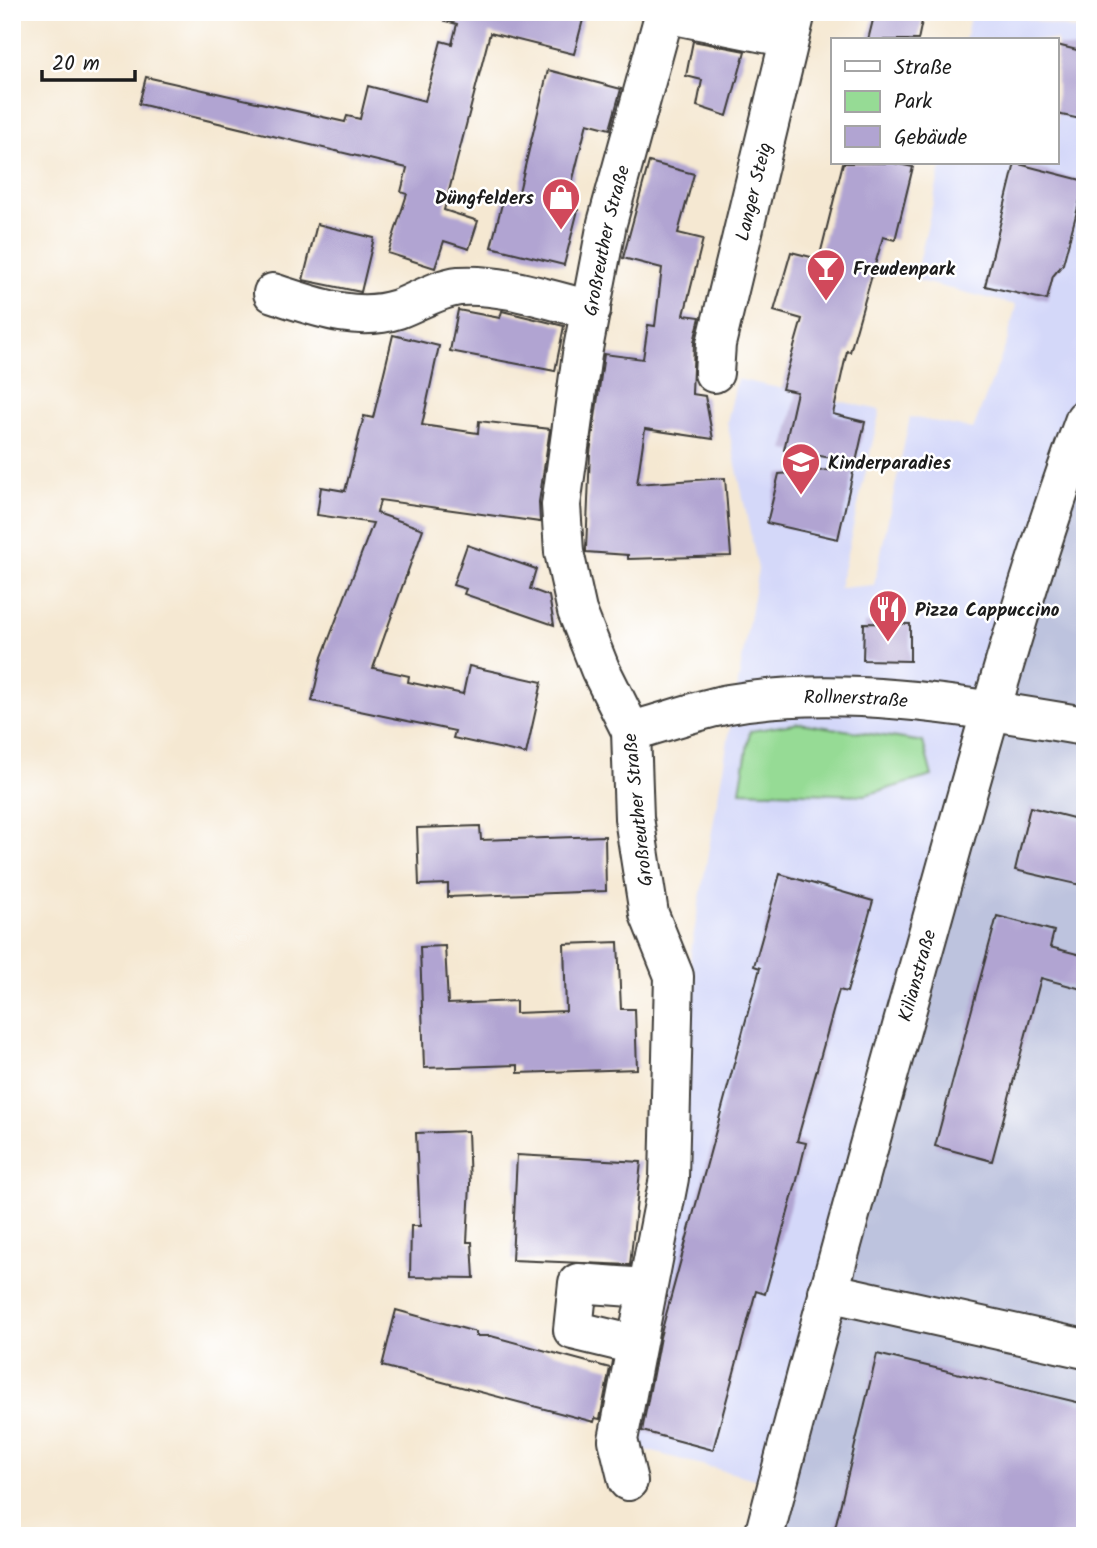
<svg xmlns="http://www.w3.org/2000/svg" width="1097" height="1548" viewBox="0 0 1097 1548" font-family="Kalam,sans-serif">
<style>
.built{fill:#d4d8f9}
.industrial{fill:#bdc3de}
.green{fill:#96db95;stroke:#597c58;stroke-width:2}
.building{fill:#b1a4d2}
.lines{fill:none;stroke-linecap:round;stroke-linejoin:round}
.minor-casing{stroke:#3d3b37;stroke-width:42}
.major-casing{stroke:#3d3b37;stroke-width:42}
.minor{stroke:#fff;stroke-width:38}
.major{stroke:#fff;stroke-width:38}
.labels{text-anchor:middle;stroke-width:5;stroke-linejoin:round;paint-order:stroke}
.street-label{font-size:19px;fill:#1c1c1c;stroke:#fff}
.poi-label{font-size:19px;font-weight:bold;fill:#1c1c1c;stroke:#fff;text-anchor:start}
</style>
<rect width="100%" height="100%" fill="#fff"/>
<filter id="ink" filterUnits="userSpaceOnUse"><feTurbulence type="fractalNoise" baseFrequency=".0143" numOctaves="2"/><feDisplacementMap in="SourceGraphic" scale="14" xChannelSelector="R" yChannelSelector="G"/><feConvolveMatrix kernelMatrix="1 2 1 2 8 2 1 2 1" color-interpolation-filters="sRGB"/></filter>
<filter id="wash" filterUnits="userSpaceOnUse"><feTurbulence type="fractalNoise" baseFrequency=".00686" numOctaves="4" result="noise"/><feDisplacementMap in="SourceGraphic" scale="28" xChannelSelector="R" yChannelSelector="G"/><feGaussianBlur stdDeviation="1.57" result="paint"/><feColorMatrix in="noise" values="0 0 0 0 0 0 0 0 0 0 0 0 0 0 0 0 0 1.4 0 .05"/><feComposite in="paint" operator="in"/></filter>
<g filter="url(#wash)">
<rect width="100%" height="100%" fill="#f5e8d2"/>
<path class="built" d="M971,12H999L1085,32V436L785,1487L623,1444L671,1257L691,950L758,569L727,422L737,379L880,410L839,588L874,585L910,417L973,429L1007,342L1016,305L915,280L942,163H1057V40H965Z"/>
<path class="industrial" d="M1085,436V1536H773Z"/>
<path class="green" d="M799,723L923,742L932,776L865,795L740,791L750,731Z"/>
<g id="blocks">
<path class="building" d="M446,12H585L574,54L490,33L444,210L478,221L469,249L444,241L435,268L388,253L407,194L401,192L407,168L139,104L146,77L345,122L347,116L360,119L368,86L425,101L441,41L452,44L457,24L445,21Z
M875,12H924L918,40H868Z
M693,41L745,51L727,116L697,106L702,80L686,76Z
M1057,45L1085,52V120L1057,114Z
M548,70L621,89L610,129L587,123L566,207L578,210L564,265L491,247L505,192L518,196Z
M649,162L694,174L678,233L703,239L684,315L700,317L694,342L692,394L705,396L713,439L645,429L637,484L725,478L731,556L628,559V555L586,552V549L590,453L604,354L643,359L648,325L655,326L662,268L623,258Z
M843,163H894L913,167L895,240L883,237L850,352L847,351L833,414L865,422L856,462L784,450L797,392L782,389L802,319L774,311L791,252L819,259Z
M1015,163L1085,181L1063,264L1053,276L1047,300L985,286Z
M317,224L374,238L361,292L303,280Z
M458,310L500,318L502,311L564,326L555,371L450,351Z
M393,335L439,346L422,425L478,433L479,421L550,429L539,502L540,522L380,500L377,513L423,529L373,668L409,676L408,682L463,694L469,666L542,682L526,754L453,738L455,731L312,701L322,657L373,523L317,515L321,487L345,491L364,416L373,418Z
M854,468L838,539L767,523L779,474Z
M467,545L536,569L530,589L549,596L554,625L464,594L466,589L453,585Z
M864,623L910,624V661L863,660Z
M1030,807L1085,821V886L1015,870Z
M480,826L481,840L605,836L606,891L448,897V884L419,885L417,828Z
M780,874L873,901L847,992L839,990L797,1141L806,1143L797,1180L765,1294L756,1291L713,1450L642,1431L660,1337L760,968L754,966Z
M997,916L1054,931L1050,947L1085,956V990L1041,978L992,1161L935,1146Z
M618,942L621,1009H635L637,1069L518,1073V1065L424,1068L420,947L445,946L448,1004L516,1001V1013L566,1011L564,944Z
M468,1131L470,1185L467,1242H472L474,1278L410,1277L411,1226H420L416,1133Z
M517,1155L641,1162L630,1265L512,1260Z
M396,1310L476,1332V1336H491L610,1368L600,1419L595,1418L594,1422L382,1366Z
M877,1354L1085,1404V1536H833Z"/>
</g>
</g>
<g filter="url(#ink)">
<use href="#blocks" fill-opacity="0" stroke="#3d3b37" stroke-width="2"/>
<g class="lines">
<g class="minor-casing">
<g id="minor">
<path d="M665,13L789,38"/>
<path d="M273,293C314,306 356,323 398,309C417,302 439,288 459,286C502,283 549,300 591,310"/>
<path id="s1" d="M714,373L716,344L796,12"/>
<path id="s2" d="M631,731C664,723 696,710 729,704C845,684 970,707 1085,726"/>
<path d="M828,1292L1085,1349"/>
<path d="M635,1345L573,1330L578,1283L645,1288"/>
<path id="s3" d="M628,1481L618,1440L669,1178L674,976L649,914L634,818L631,731L600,669L577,611L564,552L561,505L582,354L607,223L665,12"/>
</g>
</g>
<g class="major-casing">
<g id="major">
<path id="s4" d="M764,1536C819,1325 877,1115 936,905C982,741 1026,578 1085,419"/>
</g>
</g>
<use href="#minor" class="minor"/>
<use href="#major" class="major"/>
</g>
</g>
<defs>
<g id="shop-pin" transform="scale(2.0125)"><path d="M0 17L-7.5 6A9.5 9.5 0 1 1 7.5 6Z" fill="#d1495b" stroke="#fff"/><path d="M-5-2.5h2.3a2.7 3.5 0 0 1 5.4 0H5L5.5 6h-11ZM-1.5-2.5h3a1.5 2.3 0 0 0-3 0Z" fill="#fff"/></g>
<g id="bar-pin" transform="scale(2.0125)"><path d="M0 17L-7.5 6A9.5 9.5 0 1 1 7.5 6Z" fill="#d1495b" stroke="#fff"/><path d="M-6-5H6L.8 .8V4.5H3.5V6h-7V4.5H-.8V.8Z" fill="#fff"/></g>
<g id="school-pin" transform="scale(2.0125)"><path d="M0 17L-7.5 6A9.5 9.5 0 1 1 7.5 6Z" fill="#d1495b" stroke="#fff"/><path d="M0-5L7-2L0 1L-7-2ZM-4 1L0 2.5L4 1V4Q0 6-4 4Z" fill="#fff"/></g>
<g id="restaurant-pin" transform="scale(2.0125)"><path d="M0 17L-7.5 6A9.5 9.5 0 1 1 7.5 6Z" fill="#d1495b" stroke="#fff"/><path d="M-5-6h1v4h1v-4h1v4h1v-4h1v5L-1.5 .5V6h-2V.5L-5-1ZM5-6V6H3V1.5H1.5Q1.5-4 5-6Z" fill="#fff"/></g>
</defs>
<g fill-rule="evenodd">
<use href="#shop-pin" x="561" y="197"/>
<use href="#bar-pin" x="826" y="268"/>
<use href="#school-pin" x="801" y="462"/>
<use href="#restaurant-pin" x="888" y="609"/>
</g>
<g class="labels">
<g class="street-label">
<text dy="7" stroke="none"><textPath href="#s1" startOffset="186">Langer Steig</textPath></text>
<text dy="7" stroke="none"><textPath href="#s3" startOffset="1270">Großreuther Straße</textPath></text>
<text dy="7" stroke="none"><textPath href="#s2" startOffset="229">Rollnerstraße</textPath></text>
<text transform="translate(637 810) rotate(-96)" y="7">Großreuther Straße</text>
<text dy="7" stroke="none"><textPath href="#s4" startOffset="581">Kilianstraße</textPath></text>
</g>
<g class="poi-label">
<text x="534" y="204" text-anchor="end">Düngfelders</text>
<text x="853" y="275">Freudenpark</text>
<text x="828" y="469">Kinderparadies</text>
<text x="915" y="616">Pizza Cappuccino</text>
</g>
</g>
<rect width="1097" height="1548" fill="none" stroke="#fff" stroke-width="42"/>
<rect x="831" y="38" width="228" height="126" fill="#ffffff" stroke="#a4a4a4" stroke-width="2"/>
<rect x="845" y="61" width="35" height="10" fill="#ffffff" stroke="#a4a4a4" stroke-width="2"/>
<text x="894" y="74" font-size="21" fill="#1c1c1c">Straße</text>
<rect x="845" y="91" width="35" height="21" fill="#96db95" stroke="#a4a4a4" stroke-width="2"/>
<text x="894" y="108" font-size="21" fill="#1c1c1c">Park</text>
<rect x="845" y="126" width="35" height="21" fill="#b1a4d2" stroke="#a4a4a4" stroke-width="2"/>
<text x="894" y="144" font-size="21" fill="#1c1c1c">Gebäude</text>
<path d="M42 70v10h93v-10" fill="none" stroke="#1c1c1c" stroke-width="3.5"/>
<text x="52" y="70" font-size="21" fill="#1c1c1c" stroke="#ffffff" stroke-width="5" paint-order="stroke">20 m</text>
</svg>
